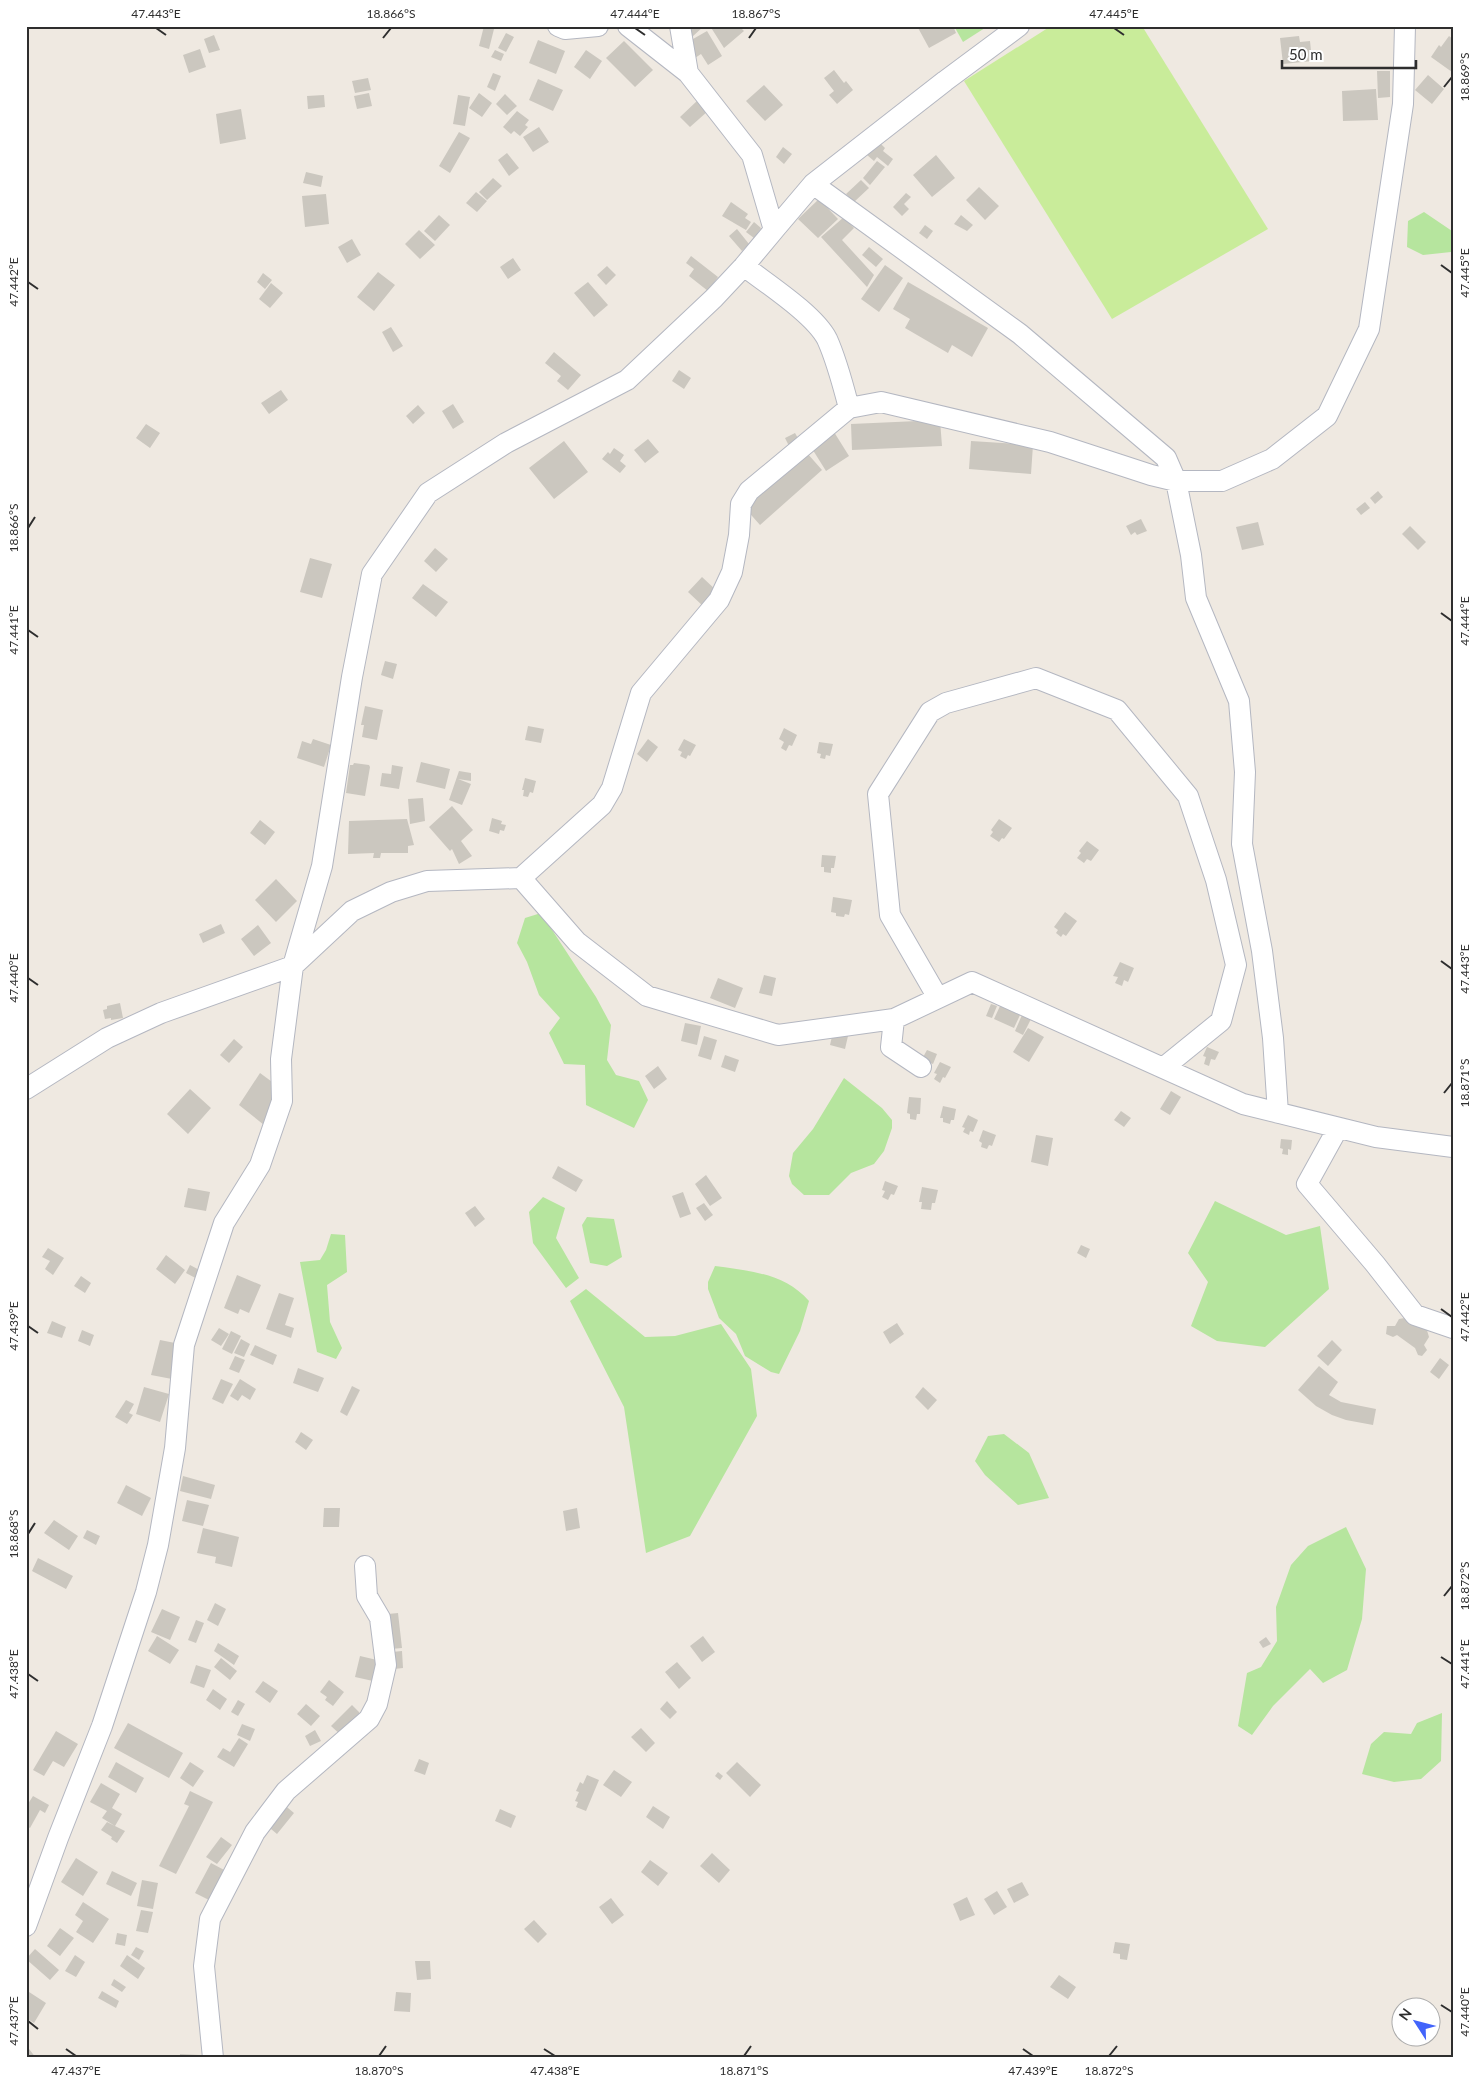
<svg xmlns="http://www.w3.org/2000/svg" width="1479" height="2084" viewBox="0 0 1479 2084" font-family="Lato,sans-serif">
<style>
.green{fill:#b6e59e}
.pitch{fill:#c9ec9a}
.building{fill:#cbc7bf}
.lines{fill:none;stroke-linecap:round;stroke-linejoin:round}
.street-casing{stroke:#b4b7c1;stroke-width:22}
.street{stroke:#fff;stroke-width:20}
.ticks{fill:none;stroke:#2e2e2e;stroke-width:2}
.neatline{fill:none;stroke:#2e2e2e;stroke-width:2}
.ticks-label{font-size:12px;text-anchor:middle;fill:#2e2e2e}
</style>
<rect width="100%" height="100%" fill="#efe9e1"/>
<path class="green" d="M954,26H988L963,42Z
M1424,212L1452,231L1451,252L1423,255L1407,247L1408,221Z
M541,913L596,997L611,1025L607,1060L616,1075L639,1081L648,1100L634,1128L586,1105L585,1065L564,1064L549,1033L560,1018L539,995L527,962L517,943L525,918Z
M844,1078L882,1108L892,1120V1128L884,1151L874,1164L851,1173L829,1195H804L792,1184L789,1176L793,1153L813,1129Z
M543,1197L565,1208L556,1238L579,1278L566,1288L533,1243L529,1212Z
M1215,1201L1286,1235L1320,1226L1329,1289L1265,1347L1217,1341L1191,1326L1208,1282L1188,1253Z
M587,1217L614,1219L622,1257L607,1266L590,1263L582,1225Z
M331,1234L345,1235L347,1272L327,1285L330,1322L342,1348L336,1359L317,1352L300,1262L320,1260L326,1250Z
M715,1266C750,1271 784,1273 809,1301L800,1331L779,1374L771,1372L745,1356L736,1334L719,1318L708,1289V1282Z
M586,1289L645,1337L675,1336L721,1324L751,1369L757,1416L690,1536L646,1553L624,1407L570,1301Z
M1004,1434L1029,1453L1049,1498L1018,1505L985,1475L975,1461L988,1436Z
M1346,1527L1366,1569L1362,1619L1347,1670L1323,1683L1310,1669L1273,1706L1252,1735L1238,1726L1247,1673L1261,1667L1277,1641L1276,1607L1291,1565L1308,1546Z
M1442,1713L1441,1761L1421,1779L1394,1782L1362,1774L1371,1744L1384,1732L1411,1734L1417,1723Z"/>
<path class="pitch" d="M1051,26H1142L1268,229L1112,319L964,81Z"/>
<path class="building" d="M484,26L494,29L489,49L479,46Z
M682,26H704L692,37Z
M710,26H739L744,31L724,48Z
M917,26H953L956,33L929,48Z
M707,31L722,56L708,65L701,54L695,58L686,43Z
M506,33L514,37L506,52L498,48Z
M214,35L220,50L209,53L204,39Z
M1299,36L1300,42L1310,41L1312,61L1283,64L1280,38Z
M1449,36L1453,39L1452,72L1431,57L1439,45L1441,47Z
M538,40L565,51L556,74L529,63Z
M624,41L653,70L635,87L606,58Z
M200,49L206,67L189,73L183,55Z
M495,50L504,54L501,61L491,57Z
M586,50L602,61L590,79L574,67Z
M834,70L844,83L846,81L853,90L837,104L829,95L834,91L824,78Z
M1377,71H1390V97L1378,98Z
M493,73L501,76L495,91L487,87Z
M1428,75L1444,89L1432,104L1415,90Z
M368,78L371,90L355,93L352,81Z
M538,79L563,90L553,111L529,100Z
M764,85L783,105L765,121L746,101Z
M1376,89L1378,120L1343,121L1342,91Z
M369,93L372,106L357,109L354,96Z
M479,93L492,103L482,117L469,108Z
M505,94L517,106L507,115L496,104Z
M324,95L325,107L308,109L307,96Z
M458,95L470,97L465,126L453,124Z
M698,100L708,111L690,127L680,117Z
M241,109L246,139L220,144L216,114Z
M517,111L529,120L525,125L528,127L520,136L514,131L511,134L503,127Z
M539,127L549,142L533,152L523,137Z
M459,132L470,138L450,173L439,166Z
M879,142L885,148L883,151L893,159L888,166L877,157L874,161L867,155Z
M783,147L792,154L784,164L776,157Z
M507,153L519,168L509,176L498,160Z
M936,155L955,178L932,197L913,175Z
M877,161L885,167L870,185L863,178Z
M306,172L323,176L321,187L303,183Z
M493,178L502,186L487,200L479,192Z
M861,180L869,188L854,202L846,194Z
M979,187L999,206L985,220L966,200Z
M476,192L487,201L477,212L466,203Z
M906,193L911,197L904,204L909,209L902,216L893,207Z
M326,194L329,224L305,227L302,196Z
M819,199L838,219L818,238L798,219Z
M731,202L748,214L745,218L751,222L746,230L722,216Z
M439,215L450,225L435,241L424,231Z
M961,215L973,225L967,231L954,224Z
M844,217L854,228L842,240L874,275L867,287L821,237Z
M754,222L761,228L754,238L746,232Z
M925,225L933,231L927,239L919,233Z
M737,229L749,244L742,251L729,236Z
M419,230L435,245L420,259L405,244Z
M352,239L361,255L347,263L338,247Z
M869,247L883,259L876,267L862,255Z
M691,256L718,277L708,291L689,276L694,269L686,263Z
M513,258L521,270L508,279L500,267Z
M885,265L903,278L879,312L861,299Z
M607,266L616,275L606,285L597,275Z
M378,272L395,285L374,311L357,297Z
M263,273L272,280L265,289L257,282Z
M588,282L608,305L594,317L574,293Z
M908,282L988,328L972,357L952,345L948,353L905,328L910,319L893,309Z
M271,283L283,293L270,308L259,299Z
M391,327L403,346L393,352L382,332Z
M554,352L581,375L568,390L557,381L561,376L545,363Z
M679,370L691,378L684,389L672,381Z
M281,390L288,400L269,414L261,403Z
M453,404L464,422L453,429L442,411Z
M418,405L425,413L413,424L406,416Z
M940,420L942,446L852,450L851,424Z
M146,424L160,433L150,448L136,438Z
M834,432L849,456L826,471L811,447Z
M795,433L799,440L789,446L785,438Z
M648,439L659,452L645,463L634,450Z
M564,441L588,472L554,499L529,468Z
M971,441L1033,445L1031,474L969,469Z
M614,448L624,455L620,461L626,466L620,473L602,459L608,452L610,454Z
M807,453L822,470L760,525L745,508Z
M1378,491L1383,497L1375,504L1370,498Z
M1365,502L1370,508L1361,515L1356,509Z
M1141,519L1147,531L1137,535L1135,532L1131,535L1126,526Z
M1258,522L1264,545L1242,550L1236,527Z
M1410,526L1426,542L1418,550L1402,534Z
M435,548L448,559L436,572L424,561Z
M310,558L332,564L322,598L300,592Z
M702,577L717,591L703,606L688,592Z
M423,584L448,602L436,617L412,598Z
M385,661L397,664L393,679L381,675Z
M365,706L383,710L377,740L362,737L364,725H361Z
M528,726L544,729L541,743L525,740Z
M784,728L797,735L792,746L789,745L786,751L781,748L784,742L779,739Z
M313,739L331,745L324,767L297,758L302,741L311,744Z
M648,739L658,747L647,762L637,754Z
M684,739L696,745L690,756L688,755L686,759L680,756L682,752L678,750Z
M819,742L833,744L830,756L826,755L825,759L820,758L821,754L817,753Z
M421,762L450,769L445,789L416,782Z
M354,763L369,765L370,767L365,796L346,793L350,765H353Z
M392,765L403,767L399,789L380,786L382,773L391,774Z
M459,771L471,773V781L458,779L471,784L462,805L449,800Z
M525,778L536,781L533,793L530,792L528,797L523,796L524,790H522Z
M423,798L425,821L410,824L408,799Z
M452,806L473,830L461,841L472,856L459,864L452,849L450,851L429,827Z
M492,818L502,821L501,824L506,825L504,831L500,830L499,834L489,831Z
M407,819L414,845L408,846V853H381L380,858H373L374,853L348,854L349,821Z
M999,819L1012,828L1004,839L1002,838L999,842L990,836L993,832L991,830Z
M260,820L275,832L265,845L250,833Z
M1087,841L1099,850L1091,861L1087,859L1084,863L1077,858L1081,853L1079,851Z
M822,855L836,856L834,868H831V873L824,872V867H821Z
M276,879L297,901L276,922L255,900Z
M833,897L852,900L849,915L845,914L844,917L836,916V913L831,912Z
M1065,912L1077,921L1066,936L1063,934L1061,937L1056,933L1058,930L1054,927Z
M221,924L225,933L203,943L199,934Z
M258,925L271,943L254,956L241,939Z
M1120,962L1134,968L1128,982L1124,980L1122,986L1115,983L1118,977L1113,976Z
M764,975L776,978L772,996L759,993Z
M718,978L743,988L735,1008L710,998Z
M120,1003L123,1018L111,1020V1018L105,1019L103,1010L107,1009V1006Z
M991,1004L997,1006L992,1018L986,1016Z
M1000,1006L1020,1015L1014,1028L994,1019Z
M1022,1015L1031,1019L1023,1035L1015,1031Z
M685,1023L701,1026L697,1045L681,1041Z
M1028,1028L1044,1037L1029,1062L1013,1052Z
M833,1032L848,1036L845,1049L830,1045Z
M704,1036L717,1040L711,1060L698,1056Z
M234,1039L243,1047L229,1063L220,1055Z
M1207,1047L1219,1052L1215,1060L1211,1059L1209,1066L1204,1064L1206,1057L1203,1056Z
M927,1050L937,1054L933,1064L922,1059Z
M725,1055L739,1060L735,1072L721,1067Z
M940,1062L951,1067L945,1078L943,1077L940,1083L934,1079L937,1074L934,1073Z
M658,1066L667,1079L654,1089L645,1076Z
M260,1073L279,1087L264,1125L239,1105Z
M190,1089L211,1108L188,1134L167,1114Z
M1171,1091L1181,1097L1170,1115L1160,1109Z
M909,1097L921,1098L920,1114H917L916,1120L910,1119V1114L907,1113Z
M943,1106L956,1109L954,1120H951L950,1124L943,1122V1118H940Z
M1121,1111L1131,1118L1124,1127L1114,1120Z
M968,1115L978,1120L973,1132L970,1131L969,1135L963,1132L965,1128L962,1127Z
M983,1130L996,1135L992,1146L989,1145L987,1149L981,1147L982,1143L979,1141Z
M1036,1135L1053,1138L1048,1166L1031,1162Z
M1281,1139L1292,1140L1291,1150L1288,1149V1155L1282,1154L1283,1149L1280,1148Z
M558,1166L583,1180L576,1192L552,1178Z
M706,1175L722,1198L710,1206L695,1184Z
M885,1181L898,1186L894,1195L891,1194L888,1200L882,1197L885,1191L882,1190Z
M922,1187L938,1190L935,1203H932L931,1210L921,1209L922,1202H919Z
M188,1188L210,1192L206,1211L184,1207Z
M683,1192L691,1214L680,1218L672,1196Z
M704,1203L713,1215L705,1221L696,1208Z
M475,1206L485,1219L475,1227L465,1213Z
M1081,1245L1090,1249L1086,1258L1077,1253Z
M48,1248L64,1258L53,1275L45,1269L50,1261L42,1257Z
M166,1255L185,1270L175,1284L156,1269Z
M190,1265L207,1274L203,1282L186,1273Z
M237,1275L261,1285L249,1313L240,1309L238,1314L224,1308Z
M81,1276L91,1283L85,1293L74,1286Z
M279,1293L294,1298L285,1325L294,1328L291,1338L266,1329Z
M1410,1317L1426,1327L1429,1337L1424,1345L1427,1350L1422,1356L1418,1355L1415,1348L1397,1335L1393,1337L1386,1334L1387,1326H1395L1399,1319Z
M52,1321L66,1327L62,1338L47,1333Z
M897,1323L904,1334L890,1344L883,1332Z
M219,1328L229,1334L221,1346L211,1340Z
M82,1330L94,1335L90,1346L78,1341Z
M231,1331L241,1336L232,1354L222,1349Z
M241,1339L250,1344L244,1357L234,1353Z
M160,1340L180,1344L172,1379L151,1375Z
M1332,1340L1342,1350L1328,1366L1317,1356Z
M255,1345L277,1355L273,1365L250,1355Z
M235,1356L245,1360L239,1373L229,1369Z
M1440,1358L1449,1365L1439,1379L1430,1372Z
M1319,1366L1338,1382L1329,1395L1341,1402L1376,1409L1373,1425L1346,1420L1332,1415L1316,1406L1298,1390Z
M298,1368L324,1378L318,1392L293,1383Z
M221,1379L233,1384L223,1404L212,1399Z
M240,1379L256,1389L250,1400L242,1395L238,1401L230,1396Z
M352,1386L360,1390L347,1416L340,1412Z
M144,1387L169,1394L160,1422L136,1414Z
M923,1387L937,1400L928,1410L915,1397Z
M126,1400L134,1404L129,1413L133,1415L127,1424L115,1417Z
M301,1432L313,1440L306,1450L295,1442Z
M183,1476L215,1485L211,1499L180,1491Z
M126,1485L151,1498L142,1516L117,1503Z
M187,1500L209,1505L203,1526L182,1521Z
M324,1508H340L339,1527H323Z
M577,1508L580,1528L566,1531L563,1511Z
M54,1520L78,1536L69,1550L44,1533Z
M203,1528L239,1537L232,1567L215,1563L216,1557L197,1553Z
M87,1530L100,1536L96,1545L83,1538Z
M38,1558L73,1576L66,1589L32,1571Z
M215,1603L226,1609L218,1626L207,1620Z
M162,1609L180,1617L170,1640L151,1632Z
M398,1613L402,1648L391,1649L388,1614Z
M196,1620L204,1623L196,1643L188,1640Z
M157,1636L179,1650L170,1664L148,1651Z
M703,1636L715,1652L702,1662L690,1646Z
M1266,1637L1271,1644L1263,1648L1259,1642Z
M218,1643L239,1656L234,1665L214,1651Z
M402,1651L403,1668L394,1669L392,1652Z
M360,1656L377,1660L373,1681L355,1677Z
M221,1658L237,1671L230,1680L214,1667Z
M677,1662L691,1678L679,1689L665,1672Z
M196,1665L211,1670L204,1688L190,1683Z
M329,1680L344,1692L333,1706L325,1700L327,1697L320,1692Z
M263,1681L278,1691L270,1703L255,1692Z
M213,1689L227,1699L220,1710L206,1700Z
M238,1700L245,1704L238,1716L231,1712Z
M667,1701L677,1712L670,1719L660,1709Z
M306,1704L320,1716L311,1726L297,1714Z
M352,1705L362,1715L342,1736L331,1726Z
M128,1723L183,1753L169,1778L114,1748Z
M242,1724L255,1729L250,1741L237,1735Z
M641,1728L655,1743L646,1752L631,1737Z
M315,1730L321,1741L310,1746L305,1736Z
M56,1731L78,1744L64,1767L53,1761L44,1776L33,1770Z
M239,1738L248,1744L234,1767L217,1757L223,1748L230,1752Z
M419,1759L429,1763L425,1775L414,1771Z
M116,1762L144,1778L136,1793L108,1777Z
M190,1762L204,1771L193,1787L180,1778Z
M737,1762L761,1785L750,1797L726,1773Z
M614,1770L632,1782L621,1797L603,1785Z
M718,1772L723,1776L720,1780L715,1776Z
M587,1775L599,1780L586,1811L576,1807L578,1802L575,1801L579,1792L576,1791L580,1782L583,1784Z
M101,1783L120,1794L112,1808L122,1814L115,1826L102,1818L107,1811L90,1802Z
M190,1791L213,1802L176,1874L159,1866L189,1806L184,1804Z
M33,1796L49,1805L45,1813L40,1810L30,1828L26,1826V1807Z
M282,1803L294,1813L277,1834L265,1824Z
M653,1806L670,1817L663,1829L646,1817Z
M500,1809L516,1816L511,1828L495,1821Z
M107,1822L125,1831L117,1843L111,1839L112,1837L101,1830Z
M221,1837L232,1845L217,1864L206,1857Z
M712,1853L730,1870L719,1883L700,1866Z
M76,1858L98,1872L83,1896L61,1882Z
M650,1860L668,1873L658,1886L641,1872Z
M211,1863L228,1872L213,1902L195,1893Z
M112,1871L137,1883L131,1896L106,1884Z
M142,1880L158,1883L153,1909L137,1906Z
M1022,1882L1029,1895L1014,1903L1007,1889Z
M997,1891L1007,1907L994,1915L984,1899Z
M967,1897L975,1915L960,1921L953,1904Z
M611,1898L624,1915L612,1924L599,1907Z
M83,1902L109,1919L93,1943L76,1932L83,1921L75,1915Z
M141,1910L153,1912L148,1933L136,1931Z
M534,1920L547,1934L538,1943L524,1929Z
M60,1928L74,1938L60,1956L47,1946Z
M117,1933L127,1935L125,1946L115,1944Z
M1115,1942L1130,1944L1127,1960L1120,1959V1954L1113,1953Z
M136,1947L144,1951L139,1960L131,1955Z
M35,1949L59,1970L50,1980L26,1959Z
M75,1955L85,1962L76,1977L65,1971Z
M127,1955L145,1968L138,1979L120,1966Z
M415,1961H430L431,1979L417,1980Z
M1059,1975L1076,1987L1068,1999L1050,1987Z
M114,1979L126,1987L122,1992L111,1985Z
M26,1990L46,2003L34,2023L26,2018Z
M102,1991L119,2001L116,2008L98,1998Z
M396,1992L411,1993L410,2012L394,2011Z
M26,2045L36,2058H26Z
M180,2054L199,2055V2058H180Z"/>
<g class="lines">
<g class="street-casing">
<path id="street" d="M558,26L565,29L598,26
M628,26L688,73
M813,184L1020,334L1166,458L1176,481L1191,555L1196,598L1239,701L1245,772L1242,844L1262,951L1273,1038L1278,1113
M774,230L813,184L945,81L1019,26
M744,266C767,284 814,314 827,339C837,361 843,385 849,408
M521,878L602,805L612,788L641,693L719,600L732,572L739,535L741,504L749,491L849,408L881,402L1050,442L1151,475L1176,481H1222L1272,459L1327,416L1369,329L1403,104L1405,26
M938,998L890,915L878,794L930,712L946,703L1036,678L1117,710L1188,796L1216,880L1236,965L1221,1021L1163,1068
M894,1019L891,1047L921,1067
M26,1089L107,1038L161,1013L293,966L352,911L391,892L427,881L521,878L577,942L647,996L778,1035L894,1019L972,982L1243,1104L1376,1137L1453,1147
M1338,1128L1307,1184L1375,1264L1415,1315L1453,1328
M26,1926L58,1838L102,1726L146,1592L158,1545L175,1448L184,1345L224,1223L260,1165L282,1101L281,1059L293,966L322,866L352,677L372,574L428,493L506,443L627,380L714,298L744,266L774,230L752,155L688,73L680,26
M213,2058L204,1966L210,1919L255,1832L286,1791L369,1719L377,1704L386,1665L380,1618L367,1596L365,1566"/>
</g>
<use href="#street" class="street"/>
</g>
<path class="ticks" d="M156,28L166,35M635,28L645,35M1114,28L1124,35M383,38L391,28M749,38L756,28M1444,87L1452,77M1441,265L1452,273M28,282L38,289M28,528L35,517M1441,613L1452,621M28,630L38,637M1441,961L1452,969M28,978L38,985M1444,1093L1452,1083M1441,1309L1452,1317M28,1326L38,1333M28,1534L35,1523M1444,1596L1452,1586M1441,1657L1452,1664M28,1674L38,1681M1441,2005L1452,2012M28,2021L38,2029M66,2049L76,2056M544,2049L555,2056M1023,2049L1033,2056M379,2056L386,2046M744,2056L751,2046M1109,2056L1117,2046"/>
<rect width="1479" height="2084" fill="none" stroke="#ffffff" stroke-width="55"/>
<g transform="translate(1416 2022) rotate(306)"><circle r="24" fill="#ffffff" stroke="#ababab"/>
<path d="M0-4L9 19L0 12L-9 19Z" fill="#4264fb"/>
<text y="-8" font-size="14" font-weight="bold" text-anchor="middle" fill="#2e2e2e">N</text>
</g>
<path d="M1282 60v8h134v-8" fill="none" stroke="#2e2e2e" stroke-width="2.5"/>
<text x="1289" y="60" font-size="15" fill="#2e2e2e" stroke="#ffffff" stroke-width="4" paint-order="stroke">50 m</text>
<rect x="28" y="28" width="1424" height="2028" class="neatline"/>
<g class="ticks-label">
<text x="156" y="18">47.443°E</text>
<text x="391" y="18">18.866°S</text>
<text x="635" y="18">47.444°E</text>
<text x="756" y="18">18.867°S</text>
<text x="1114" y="18">47.445°E</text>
<text transform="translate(1465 77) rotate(-90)" y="4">18.869°S</text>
<text transform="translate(1465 273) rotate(-90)" y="4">47.445°E</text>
<text transform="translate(14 282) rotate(-90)" y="4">47.442°E</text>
<text transform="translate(14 528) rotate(-90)" y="4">18.866°S</text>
<text transform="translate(1465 621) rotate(-90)" y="4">47.444°E</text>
<text transform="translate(14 630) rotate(-90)" y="4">47.441°E</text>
<text transform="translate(1465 969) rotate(-90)" y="4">47.443°E</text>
<text transform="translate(14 978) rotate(-90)" y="4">47.440°E</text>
<text transform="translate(1465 1083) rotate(-90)" y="4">18.871°S</text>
<text transform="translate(1465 1317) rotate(-90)" y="4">47.442°E</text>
<text transform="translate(14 1326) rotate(-90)" y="4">47.439°E</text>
<text transform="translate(14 1534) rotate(-90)" y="4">18.868°S</text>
<text transform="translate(1465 1586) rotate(-90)" y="4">18.872°S</text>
<text transform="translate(1465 1664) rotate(-90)" y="4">47.441°E</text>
<text transform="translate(14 1674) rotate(-90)" y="4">47.438°E</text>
<text transform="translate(1465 2012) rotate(-90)" y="4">47.440°E</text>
<text transform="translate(14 2021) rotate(-90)" y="4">47.437°E</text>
<text x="76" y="2075">47.437°E</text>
<text x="379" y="2075">18.870°S</text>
<text x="555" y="2075">47.438°E</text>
<text x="744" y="2075">18.871°S</text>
<text x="1033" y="2075">47.439°E</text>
<text x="1109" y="2075">18.872°S</text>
</g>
</svg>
